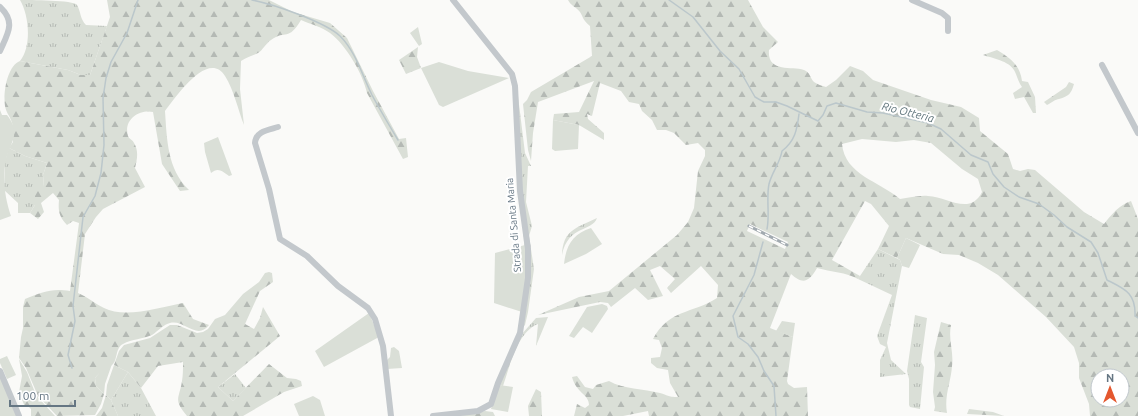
<svg xmlns="http://www.w3.org/2000/svg" width="1138" height="416" viewBox="0 0 1138 416" font-family="Ubuntu,sans-serif">
<style>
.grass{fill:url(#grass-tufts)}
.forest{fill:url(#forest-firs);fill-rule:evenodd}
.green{fill:#dadfd7}
.lines{fill:none;stroke-linecap:round;stroke-linejoin:round}
.stream{stroke:#bbc7cb;stroke-width:1.5}
.minor{stroke:#c3c8cc;stroke-width:6}
.rail-casing{stroke:#a2aab0;stroke-width:3}
.rail{stroke:#fff;stroke-width:1.5;stroke-dasharray:4.5;stroke-linecap:butt}
.labels{text-anchor:middle;stroke-width:4;stroke-linejoin:round;paint-order:stroke}
.street-label{font-size:10px;fill:#657683;stroke:#fff}
.water-label{font-size:11px;font-style:italic;fill:#60757c;stroke:#fff}
</style>
<defs>
<pattern id="grass-tufts" width="24" height="20" patternUnits="userSpaceOnUse"><rect width="24" height="20" fill="#dadfd7"/><path d="M3 7l-1-3M5 7V3M7 7l1-3M15 17l-1-3M17 17v-4M19 17l1-3" fill="none" stroke="#b4b9b4"/></pattern>
<pattern id="forest-firs" width="22" height="20" patternUnits="userSpaceOnUse"><rect width="22" height="20" fill="#dadfd7"/><path d="M5 1l3.5 6h-7zM16 11l3.5 6h-7z" fill="#b4b9b4"/></pattern>
</defs>
<rect width="100%" height="100%" fill="#fafaf8"/>
<path class="grass" d="M20,0C29,0 74,0 77,5C81,12 80,19 86,25L107,26L90,75H81L68,70L20,61C32,46 29,15 20,0Z
M418,27L422,44L419,46L410,33Z
M516,80L525,153L531,166H528L526,202L532,226L529,236L534,269L528,312L525,325L522,328L527,304Z
M9,148L25,156L47,163L43,175L44,187H35V205L30,213H18V203L4,190L5,161Z
M597,218C592,232 568,225 562,255C563,230 576,228 597,218Z
M878,249L900,260L902,266L887,343L891,360L906,374L880,377V360L886,347L880,344L877,336L892,295L858,279Z
M915,315L927,318L921,362L924,367L920,409L910,407L909,405V379L907,371Z
M548,317L536,346L538,324C517,332 510,366 503,386L499,385L521,335L536,318Z
M128,372L141,388L156,416H118L111,400Z
M235,374L246,388L233,401L218,387Z"/>
<path class="forest" d="M107,0H269L293,12L330,23L347,38L373,91L399,139L406,138L408,157L403,159L367,93C363,74 346,45 330,33C322,27 310,24 301,20C288,42 286,29 271,40C266,43 263,50 258,53C252,56 247,57 241,61L240,89L244,125C238,110 234,90 225,76C208,49 175,98 165,111C167,139 167,169 189,190L180,191L162,164L153,112C140,109 123,119 128,136C129,139 133,140 134,143C139,151 137,160 135,168L145,187L103,209L96,217L85,234L78,293C88,297 95,304 104,308C125,319 161,307 183,303L193,319L209,325C197,341 184,319 170,323C164,324 158,331 152,335C143,339 132,339 123,344C115,348 118,360 112,365C106,370 100,371 95,378L96,386L104,394L101,404L95,415L57,416L38,396L26,368L19,358L21,337L23,328V307L25,299C43,292 51,288 70,291L79,223L73,221L67,225C59,217 58,211 59,200L53,193L41,203L44,212L38,219L30,213L35,205V187H44L43,175L47,163L25,156L9,148L13,142C13,136 14,126 11,120C9,115 6,112 5,106C3,93 7,66 20,61L68,70L81,75H90L110,17Z
M568,0H748L763,27L778,42L769,50C767,73 791,66 804,70C810,72 810,78 814,82C817,84 822,86 826,87L836,80L850,66L863,71L873,80L931,100L961,107L979,118L980,131L1008,154L1013,169L1020,171L1028,169L1035,170L1084,212L1104,224C1112,214 1119,205 1131,201L1138,219V416H1090L1089,404L1079,378V363L1074,347L1046,317L998,275L978,263L959,255L943,254L906,238L897,258L878,249L889,226L871,204L865,201L832,260L860,276L858,279C846,272 831,272 817,268C809,282 803,285 791,274L770,328L793,337L787,381L788,384L794,388L807,387L808,416H649L648,411L623,416H574L577,404L585,408L589,405C589,394 576,393 572,377L577,376L585,387L593,389L596,385L609,381C623,389 644,389 660,393C668,395 667,397 678,397L670,383L668,370L657,368L651,363V358L660,357L662,348L659,340L653,339C669,309 692,314 717,298L718,285L701,266L671,293L667,288L675,279L660,266L650,270L663,296L648,300L635,288L611,307L608,303L600,302L538,315L579,297L609,291L677,235L688,222L694,208L698,171L705,156V150L698,143L686,145L674,133L666,130H657L652,120L642,111L639,104L629,102L621,91L600,83L592,116L587,114L588,119L604,133V140L579,125L553,120L554,114L579,112L594,81L538,102L533,133L531,161L528,150L523,104L527,100L531,92L592,56L590,26C583,20 584,19 580,12C576,7 571,6 568,0ZM862,139L896,142L914,140L931,143L962,169L978,179L982,192C970,216 948,197 928,196C919,195 909,198 900,199C879,181 845,175 842,144ZM750,224L788,242L785,249L747,231ZM1098,376H1122V400H1098Z
M418,47L417,57L421,68L406,74L399,60Z
M997,50C1010,58 1020,65 1022,81L1028,82L1035,97L1036,113H1033L1024,97L1015,99L1013,93L1022,87C1018,82 1017,75 1014,70C1009,61 992,58 983,55Z
M1069,82L1074,84C1071,94 1069,96 1059,99C1056,99 1051,103 1047,105L1044,102L1066,87Z
M269,272L272,273L273,282L260,291L245,324L254,329L260,318L263,307L280,336L218,387L233,401L269,364L287,378L296,379L301,381L302,386L284,392L243,416H187C173,399 179,400 182,381C183,375 183,369 183,362L158,366L141,388L128,372L114,365L119,351L124,345L150,338L170,325H177L197,333L203,332L208,329L215,319L225,315L243,294L259,282L265,273Z
M941,322L951,325C948,340 954,352 952,366C951,382 944,396 947,413L934,411L935,407L933,392L935,365L934,352Z
M19,359L27,372L36,395L55,416H31V409L28,406L25,407L19,392L22,376Z
M536,389L541,392L542,416H529L528,406Z
M106,395L111,400L118,416H96L102,408Z
M969,409L993,412L1004,416L967,414Z
M485,411L493,412L495,416H452Z"/>
<path class="green" d="M439,62L468,71L509,78L443,107L439,105L421,68Z
M0,110L2,115H7C22,134 10,142 6,160C2,178 5,199 11,216L0,220Z
M553,120L579,125L578,149L555,151L552,149Z
M218,137L232,175L229,176C222,171 218,167 211,173L205,152L204,143Z
M591,228L602,244L586,254L564,264C566,245 573,234 591,228Z
M906,238L920,245L909,268L902,266L900,260L897,258Z
M525,245L526,280L522,312L494,303L495,253Z
M602,304L607,306L608,309L592,333L583,327L574,338L569,336L587,307Z
M369,313L379,337L324,367L315,351Z
M782,321L795,323L793,337L776,331Z
M394,347L399,351L402,368L387,369L386,361L390,357L391,348Z
M7,356L16,375L7,379L0,363V359Z
M112,364L105,384L104,394L96,386L95,378L100,372Z
M114,365L128,372L111,400L106,395L107,385Z
M0,374L17,416H0Z
M499,385L513,387L508,412L491,409Z
M313,396L320,400L325,416H299L294,404Z"/>
<g class="lines">
<path class="stream" d="M252,0C273,4 325,22 340,36C356,52 362,75 372,95C380,110 389,125 398,140
M669,0L693,17L720,51L739,69L755,97L764,102H776L787,106L818,121L823,115L827,106L836,103L867,112L883,113L928,123L941,129L971,155L988,162L993,174L1004,187L1019,197L1039,204L1054,215L1067,227L1091,242L1098,253L1107,280C1125,289 1136,293 1135,316L1138,318
M767,229C770,214 766,199 769,184C772,172 780,163 782,151C795,141 797,130 799,114
M763,242L754,275L733,316L738,337L748,344L758,357L764,371L774,386L776,416
M72,368L68,355L75,321L73,306L83,217L95,196L101,173L104,145L103,98L106,78L111,62L127,33L138,0"/>
<path class="minor" d="M912,0L942,13L948,18V31
M0,7C16,22 8,33 0,51
M1102,65L1138,133
M278,127C268,130 256,131 255,143L269,189L280,239L307,256L338,286L368,308L375,319L383,346L391,416
M0,371L19,416
M433,416L478,411L491,404L498,383L520,333L528,278V249L520,191L515,86L512,74L453,0"/>
<g class="rail-casing">
<path id="rail" d="M749,226L787,245"/>
</g>
<use href="#rail" class="rail"/>
</g>
<g class="labels">
<g class="street-label">
<text transform="translate(513 225) rotate(-95)" y="4">Strada di Santa Maria</text>
</g>
<g class="water-label">
<text transform="translate(908 112) rotate(14)" y="4">Rio Otteria</text>
</g>
</g>
<g transform="translate(1110 388)"><circle r="19" fill="#ffffff" stroke="#c1c8cd"/>
<path d="M0-3L7 15L0 10L-7 15Z" fill="#e4572e"/>
<text y="-6" font-size="11" font-weight="bold" text-anchor="middle" fill="#657683">N</text>
</g>
<path d="M10 400v6h65v-6" fill="none" stroke="#657683" stroke-width="2"/>
<text x="16" y="400" font-size="12" fill="#657683" stroke="#ffffff" stroke-width="3" paint-order="stroke">100 m</text>
</svg>
